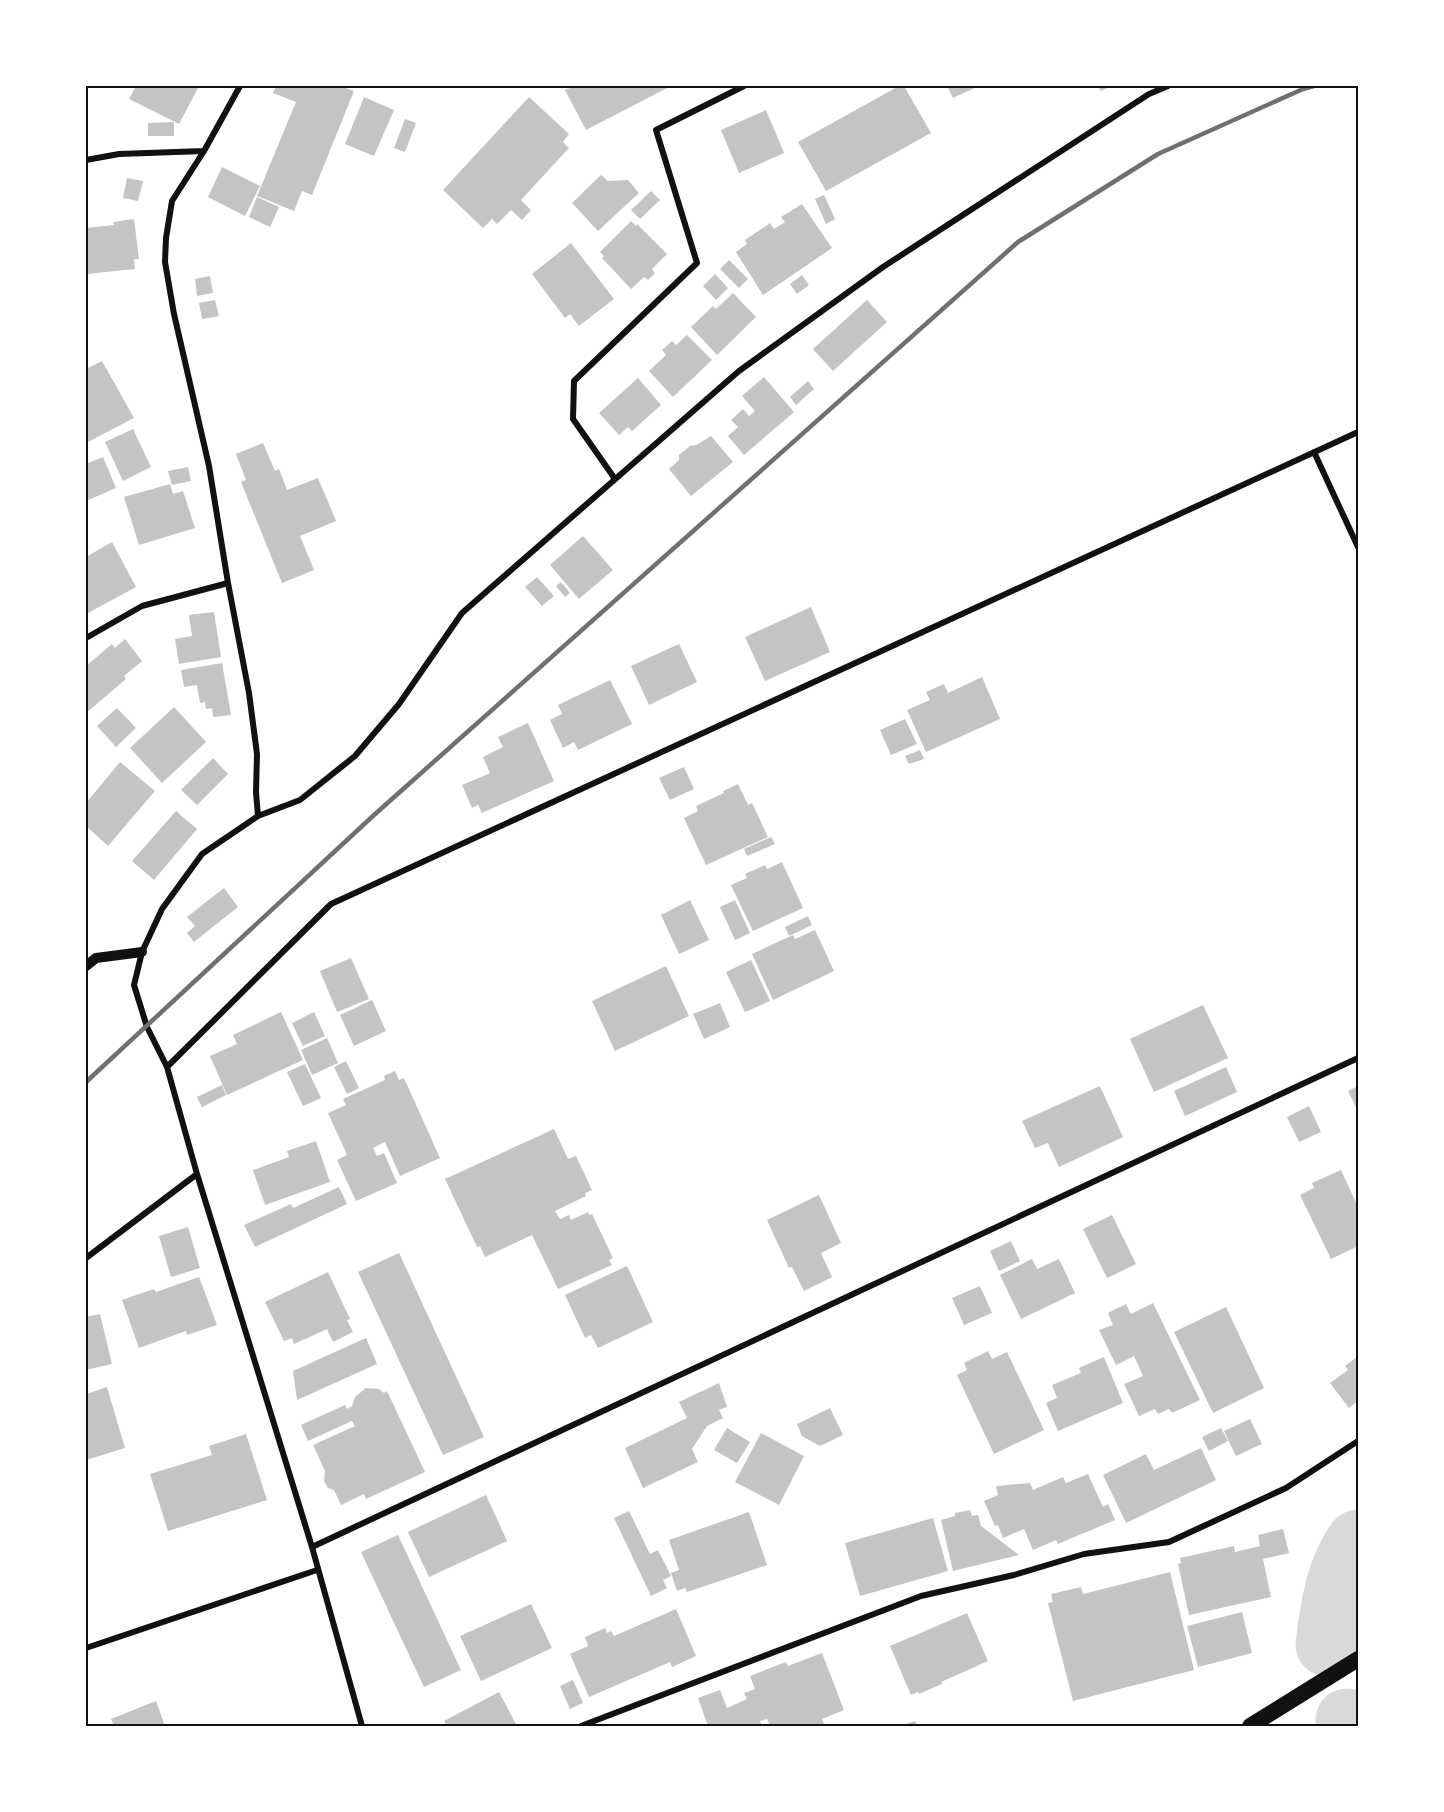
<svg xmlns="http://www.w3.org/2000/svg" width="1444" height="1812" viewBox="0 0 1444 1812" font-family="Merriweather,serif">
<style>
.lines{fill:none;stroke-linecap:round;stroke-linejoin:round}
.river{stroke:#d9d9d9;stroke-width:63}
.building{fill:#c4c4c4}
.minor{stroke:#111;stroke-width:6}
.tertiary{stroke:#111;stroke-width:10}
.trunk{stroke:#111;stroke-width:16}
.rail{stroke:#707070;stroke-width:4.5}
.neatline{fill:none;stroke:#111;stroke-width:2}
</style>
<rect width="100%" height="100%" fill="#fff"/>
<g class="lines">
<path class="river" d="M1327,1645C1331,1610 1337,1569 1358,1541
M1347,1720L1349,1726"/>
</g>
<path class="building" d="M136,86H194L198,88L179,124L129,99Z
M276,86H340L354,91L312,195L302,191L294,211L257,196L296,102L273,93Z
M575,86H671L586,130L565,90Z
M899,86H904L931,133L826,191L798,142Z
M947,86H979L953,98Z
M1098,86H1112L1101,91Z
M364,97L394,110L374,156L345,144Z
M529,97L569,134L563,142L569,148L521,200L531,210L522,220L511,210L497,224L492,219L483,228L443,190Z
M766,110L784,153L739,173L721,130Z
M405,119L416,123L405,152L394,148Z
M174,122V136H148V123Z
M222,167L260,186L245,216L208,197Z
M601,175L608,181L628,180L639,193L598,231L572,203Z
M127,178L143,181L138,201L123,198Z
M651,191L660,200L640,219L631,210Z
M824,195L835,219L826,224L815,199Z
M257,197L279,207L270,227L249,217Z
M802,204L832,248L763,295L736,252L747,244L745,240L770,223L774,229L785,222L781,217Z
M134,219L139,259H134L135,269L87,274L86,228L114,225L113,222Z
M631,221L636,226L637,224L667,254L652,269L655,273L648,280L644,277L631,289L602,258L604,256L600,252Z
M571,243L614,299L579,326L570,314L565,318L532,274Z
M729,260L748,279L739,288L720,269Z
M715,274L728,288L716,300L703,286Z
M802,275L809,285L797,294L790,284Z
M210,276L213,293L197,296L195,279Z
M733,293L756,317L717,355L691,327L713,306L716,309Z
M215,300L219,316L202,319L199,303Z
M867,300L887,322L833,371L813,349Z
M687,335L712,360L673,397L649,371L666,355L662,350L672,341L676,345Z
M102,361L134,418L86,443V369Z
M764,377L794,412L744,455L728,436L738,427L731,420L743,409L749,416L755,411L742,396Z
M638,378L661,405L632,431L628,427L619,435L599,413Z
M808,381L814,389L796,405L790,397Z
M133,429L151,467L123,481L105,442Z
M711,436L733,462L691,496L669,469L679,460V455L690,446L696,445Z
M263,443L275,471L279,469L287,490L318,478L336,521L300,536L314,570L282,583L241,482L246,480L236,454Z
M103,457L116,488L86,501V464Z
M188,467L191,481L172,485L168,471Z
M170,484L173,494L183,491L195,528L139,545L124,497Z
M583,536L613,570L579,599L550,565Z
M112,542L136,587L88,613L86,607V557Z
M537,577L554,596L542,606L525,587Z
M561,582L570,593L565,597L556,586Z
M811,607L830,652L765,681L745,637Z
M214,612L221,657L179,664L175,639L192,636L189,615Z
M125,639L142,661L124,676L126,679L86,713V666L112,644L115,648Z
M679,644L697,682L649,705L631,666Z
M222,663L231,715L213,717L212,708L206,709L205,702L200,703L197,685L184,687L181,670Z
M982,677L1000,719L926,752L907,710L930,700L926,692L944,684L948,693Z
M610,680L632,724L578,750L574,742L563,748L550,720L562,714L558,705Z
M174,707L206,742L162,783L130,748Z
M117,708L136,728L116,747L97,726Z
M905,719L917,744L891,755L880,730Z
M528,723L554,781L482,813L478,805L472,808L462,785L490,773L483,757L503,747L498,737Z
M920,750L924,759L909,764L905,756Z
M213,758L228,774L197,805L181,790Z
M120,762L155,791L108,846L86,826V803Z
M684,767L694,789L670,800L659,778Z
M738,784L748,805L752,803L768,837L706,865L684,818L698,811L696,806L724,793L723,791Z
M176,811L197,829L154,880L132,861Z
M771,837L775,844L747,856L744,849Z
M782,862L803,908L753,931L731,885L747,878L745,874L765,865L767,869Z
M224,888L238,907L194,942L187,933L195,926L187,917Z
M690,900L709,940L679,954L661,915Z
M735,900L750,933L735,940L720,907Z
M808,916L812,925L789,936L785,927Z
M815,930L834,971L773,1000L752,954L793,935L795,939Z
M351,958L369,999L337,1012L320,971Z
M751,960L770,1001L745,1012L726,972Z
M666,966L689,1016L615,1051L592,1001Z
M372,1000L386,1031L354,1046L340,1015Z
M720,1003L730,1027L704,1039L693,1014Z
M1203,1005L1228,1058L1154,1092L1130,1039Z
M281,1012L303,1060L227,1095L210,1056L237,1044L233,1035Z
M314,1012L325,1036L303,1046L292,1023Z
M327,1038L338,1063L312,1075L301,1050Z
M346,1061L359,1088L347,1094L334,1067Z
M305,1064L321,1098L303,1106L287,1072Z
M1226,1067L1237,1092L1185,1116L1174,1091Z
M395,1071L399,1080L404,1078L440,1158L400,1176L385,1142L373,1148L377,1156L384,1153L397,1183L356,1201L337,1160L347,1155L328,1113L346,1105L343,1099L385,1080L384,1076Z
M222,1085L226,1095L202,1107L197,1097Z
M1100,1086L1123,1137L1059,1167L1048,1143L1035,1148L1022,1121Z
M1358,1086V1111L1348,1091Z
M1309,1106L1321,1132L1299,1142L1287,1117Z
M554,1129L568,1159L576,1156L592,1190L585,1193L586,1196L555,1211L560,1219L569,1215L571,1220L588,1212L589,1215L592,1214L613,1258L609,1260L612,1265L558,1289L532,1235L485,1257L480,1246L477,1247L445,1179Z
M316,1141L330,1182L265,1205L253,1170L289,1157L287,1151Z
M1341,1170L1358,1207V1246L1331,1259L1300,1195L1314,1188L1312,1183Z
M339,1187L347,1204L255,1247L244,1225L291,1204L293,1208Z
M819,1195L841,1243L821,1253L832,1277L804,1291L792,1267L789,1268L767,1220Z
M1112,1215L1136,1264L1107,1278L1083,1229Z
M188,1227L200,1268L171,1277L159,1236Z
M1011,1241L1020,1261L999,1271L990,1251Z
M399,1253L484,1437L443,1455L358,1272Z
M1032,1259L1037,1269L1059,1259L1075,1293L1021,1319L1000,1275Z
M627,1266L653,1322L598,1348L591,1335L585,1338L565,1295Z
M328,1272L350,1319L347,1320L353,1332L333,1342L327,1329L294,1344L292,1338L284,1341L265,1302Z
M199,1277L217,1325L187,1335L186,1331L139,1348L122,1300L154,1289L156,1292Z
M980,1286L992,1313L964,1325L952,1298Z
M1153,1303L1200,1400L1172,1413L1169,1409L1158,1414L1155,1409L1139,1416L1124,1384L1143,1376L1134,1356L1116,1365L1099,1330L1113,1325L1108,1313L1126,1304L1131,1314Z
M1226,1307L1264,1388L1213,1413L1174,1332Z
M100,1314L112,1364L86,1370V1317Z
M366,1338L377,1364L297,1400L293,1371Z
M988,1351L992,1359L1007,1352L1044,1430L994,1454L957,1375L967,1370L964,1363Z
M1358,1356V1401L1349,1408L1330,1383L1348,1370L1345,1366Z
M1104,1357L1123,1403L1058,1431L1046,1403L1057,1398L1052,1385L1081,1373L1079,1368Z
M719,1383L727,1407L719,1410L723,1418L707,1426L692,1449L698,1462L643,1488L625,1448L687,1418L679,1402Z
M107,1387L125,1448L86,1460V1394Z
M366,1388L379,1389L384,1393L387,1391L425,1472L366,1499L364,1494L341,1505L334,1490L328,1488L324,1481L325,1471L313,1445L355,1426L352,1421L308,1441L301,1425L345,1405L347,1409L352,1406L355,1397Z
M830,1408L843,1435L820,1446L802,1436L797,1424Z
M1250,1419L1262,1444L1236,1456L1224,1431Z
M727,1428L750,1442L737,1463L714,1450Z
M1221,1428L1228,1441L1209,1451L1202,1437Z
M761,1433L804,1456L779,1505L735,1482Z
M246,1434L267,1500L168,1531L150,1474L212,1455L209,1446Z
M1201,1448L1216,1480L1126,1523L1103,1475L1146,1454L1154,1470Z
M1088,1474L1103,1507L1108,1504L1115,1520L1058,1544L1056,1540L1033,1550L1024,1529L1003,1538L998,1525L995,1526L984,1501L998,1495L996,1486L1030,1483L1033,1490L1063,1477L1066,1483Z
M486,1495L507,1541L429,1577L408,1532Z
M970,1510L972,1516L978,1515L981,1526L1019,1555L953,1571L941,1520L955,1516V1513Z
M629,1511L650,1554L658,1550L671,1576L663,1580L667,1588L651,1596L614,1518Z
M749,1512L767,1565L687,1592L685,1588L677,1591L671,1573L679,1570L669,1540Z
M933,1518L948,1571L860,1596L845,1543Z
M1283,1529L1289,1553L1263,1559L1271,1597L1189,1615L1178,1564L1181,1563L1180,1558L1234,1546L1235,1552L1260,1546L1258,1535Z
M398,1535L461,1670L424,1687L361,1552Z
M1170,1572L1194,1670L1073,1701L1048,1603L1053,1602L1051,1594L1081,1587L1083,1594Z
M531,1604L552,1648L481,1681L460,1636Z
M676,1609L696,1656L672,1667L670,1662L589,1697L570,1654L588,1646L585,1637L605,1628L607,1633L611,1631L614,1636Z
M1242,1612L1252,1653L1198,1667L1187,1626Z
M967,1613L988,1661L941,1682L942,1684L919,1694L918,1692L911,1695L890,1646Z
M822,1653L844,1710L822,1719L825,1726H770L767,1719L760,1721L762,1726H708L698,1698L720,1690L727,1708L747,1699L744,1693L755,1689L750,1676L786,1662L788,1666Z
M573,1680L583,1703L570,1709L560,1686Z
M499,1692L517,1726H447L444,1721Z
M156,1701L165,1726H114L111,1719Z
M915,1721L917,1726H900Z"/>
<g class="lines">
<path class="minor" d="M240,86L204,151L172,201L166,238L165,262L174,314L209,466L228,583L249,693L257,754L256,792L258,816
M86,160L119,154L204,151
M1314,452L1358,547
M615,479L573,419L574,381L697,263L656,130L744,86
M86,638L142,606L228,583
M167,1067L331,904L1358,432
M86,1258L197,1174
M312,1547L1358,1058
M86,1648L317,1570
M362,1726L312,1547L197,1174L167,1067L147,1027L134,985L142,952L162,909L202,854L258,816L300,800L355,756L399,704L462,613L739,371L883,267L1149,94L1168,86
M581,1726L921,1596L1014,1575L1084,1554L1169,1542L1286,1488L1358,1441"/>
<path class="tertiary" d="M86,966L96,958L142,952"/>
<path class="trunk" d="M1250,1726L1358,1659"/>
<path class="rail" d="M86,1082L374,815L1018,242L1158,154L1303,89L1314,86"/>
</g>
<rect width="1444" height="1812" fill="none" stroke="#ffffff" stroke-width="174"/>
<rect x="87" y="87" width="1270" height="1638" class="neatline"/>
</svg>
